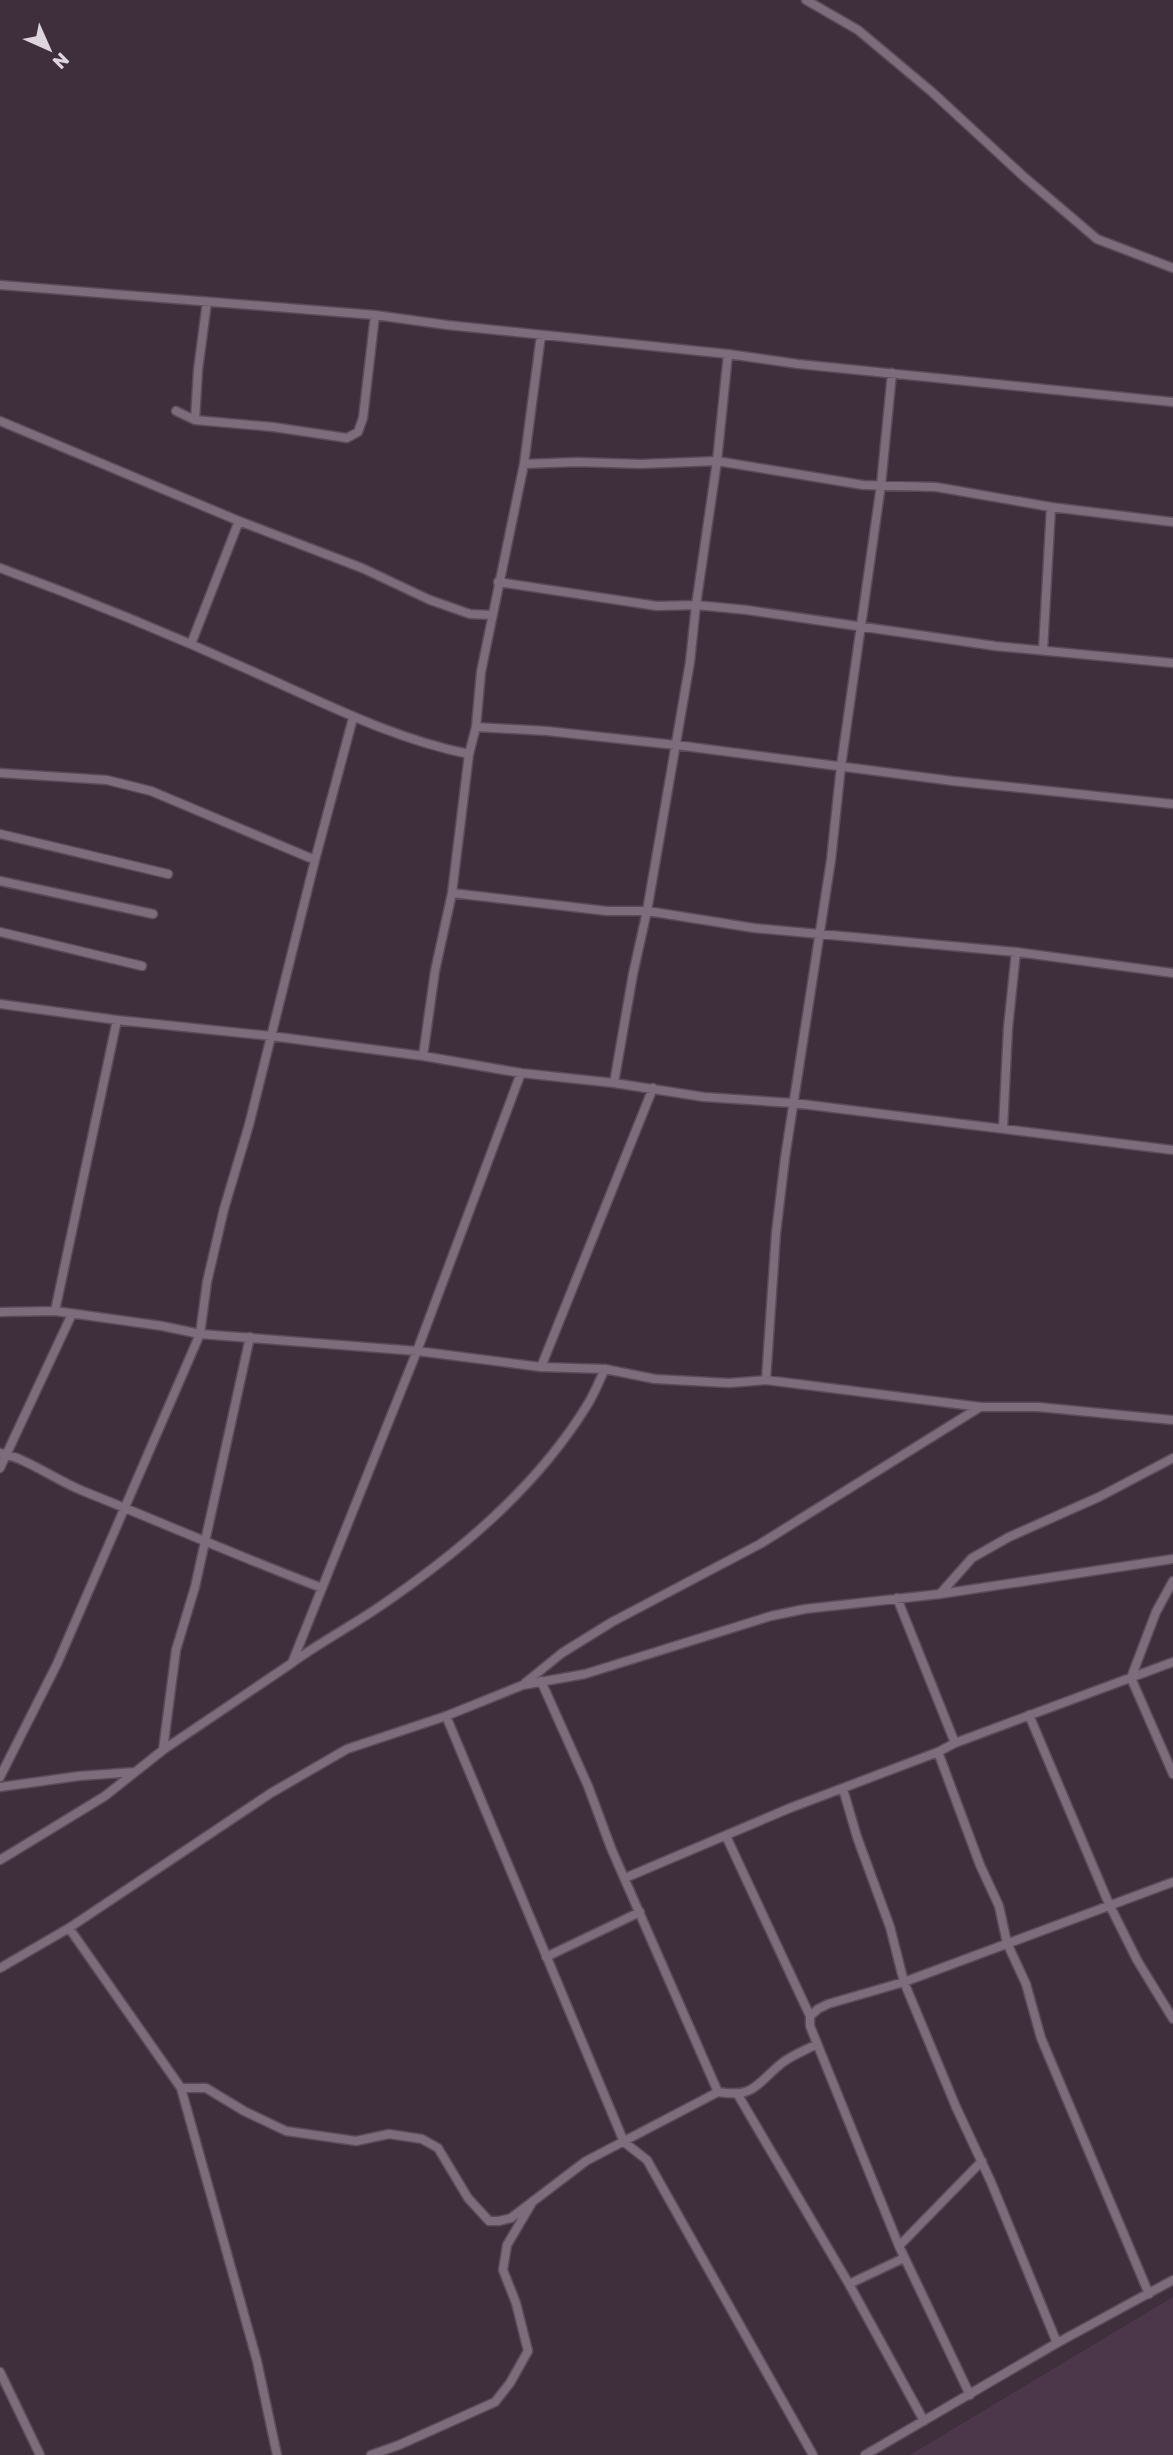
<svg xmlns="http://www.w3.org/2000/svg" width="1173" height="2455" viewBox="0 0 1173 2455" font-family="Rubik,sans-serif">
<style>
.built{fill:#4c374a}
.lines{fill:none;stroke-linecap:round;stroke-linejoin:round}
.street-casing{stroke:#594c58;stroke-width:11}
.street{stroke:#7d6c7b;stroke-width:8}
</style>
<rect width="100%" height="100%" fill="#3f2f3d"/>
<path class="built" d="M1173,2297V2455H910Z"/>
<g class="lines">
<g class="street-casing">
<path id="street" d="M806,0L858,30L932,92L1023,176L1097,239L1173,268
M0,285L375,315L447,325L728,354L798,364L1173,402
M176,411L195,420L273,427L347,438L358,432L363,418L375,315
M195,420L198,370L207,302
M0,421L239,521L362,568L430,600L470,614L492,615
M524,464L577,462L641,464L717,461L863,485L936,487L1051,507L1173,522
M0,568C87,600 172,635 256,673C326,704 394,739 469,754
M498,582L657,606L696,605L747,610L995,646L1173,663
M191,644L239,521
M1043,650L1051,507
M476,727L547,731L676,745L953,781L1173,804
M0,773L107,780L151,791L315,860
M0,834L168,874
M0,881L153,914
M452,893L607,911H647L754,928L1016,952L1173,973
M0,932L142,966
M0,1004L117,1020L271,1036L423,1056L521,1073L614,1083L704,1097L793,1103L1173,1150
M423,1056L435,971L452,893L469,754L476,727L481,672L524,464L541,335
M614,1083L633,974L647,911L690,662L696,605L717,461L728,354
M1003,1128L1008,1028L1016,952
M55,1311L117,1020
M0,1312L55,1311L162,1326L200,1334L417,1351L541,1367L605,1369L655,1379L729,1383L766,1380L981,1407H1038L1173,1420
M541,1367L653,1088
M766,1380L776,1233L785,1158L831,860L841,766L881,485L892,373
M0,1453C29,1459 55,1480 83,1491C163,1523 242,1558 322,1588
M0,1468L72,1314
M1173,1581L1156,1612L1131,1678L1173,1774
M940,1594L972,1558L1009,1537L1099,1497L1173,1458
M897,1598L955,1743
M293,1662C321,1642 351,1626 379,1607C458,1553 535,1489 586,1407C594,1395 599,1381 605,1369
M541,1681L588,1786L611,1848L718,2092
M525,1683L562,1653L612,1622L760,1544L980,1407
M1029,1715L1109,1904L1137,1960L1173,2019
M446,1716L624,2142L647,2160L813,2455
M163,1750L176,1650L195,1587L250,1337
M938,1752L980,1865L999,1906L1007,1943L1026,1984L1041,2038L1149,2294
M0,1777L57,1664L200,1334L207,1282L224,1209L249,1125L315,860L353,718
M0,1787L79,1776L135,1772
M843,1789L857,1837L890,1927L904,1982L956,2107L991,2182L1057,2343
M726,1836L810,2016
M0,1860L105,1796L163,1750L292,1663L417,1351L521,1073
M625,1878L790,1808L938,1752L955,1743L1173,1662
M69,1928L181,2088L257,2361L277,2455
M546,1957L640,1912
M0,1968L69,1928L271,1793L347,1749L446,1716L523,1685L585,1674L771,1616L805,1609L940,1594L1173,1559
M181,2088H206L244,2111L286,2131L356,2141L389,2134L422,2139L438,2148L468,2198L489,2221H499L511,2218L586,2161L718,2092C755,2098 756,2084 782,2063C792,2055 806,2050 817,2044
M738,2095L849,2284L924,2421
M899,2246L982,2161
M849,2284L904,2258
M0,2372L40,2455
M970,2395L899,2246L810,2026V2016L818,2009L828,2004L904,1982L1173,1882
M371,2455L399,2445L495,2402L510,2383L528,2351L516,2303L503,2270L507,2245L533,2201
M865,2455L1057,2343L1173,2280"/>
</g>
<use href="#street" class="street"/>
</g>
<g transform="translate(49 49) rotate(135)" stroke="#3f2f3d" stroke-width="5" paint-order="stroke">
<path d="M0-5L12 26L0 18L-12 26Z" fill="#ded4dd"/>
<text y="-10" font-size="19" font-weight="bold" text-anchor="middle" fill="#ded4dd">N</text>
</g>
</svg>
